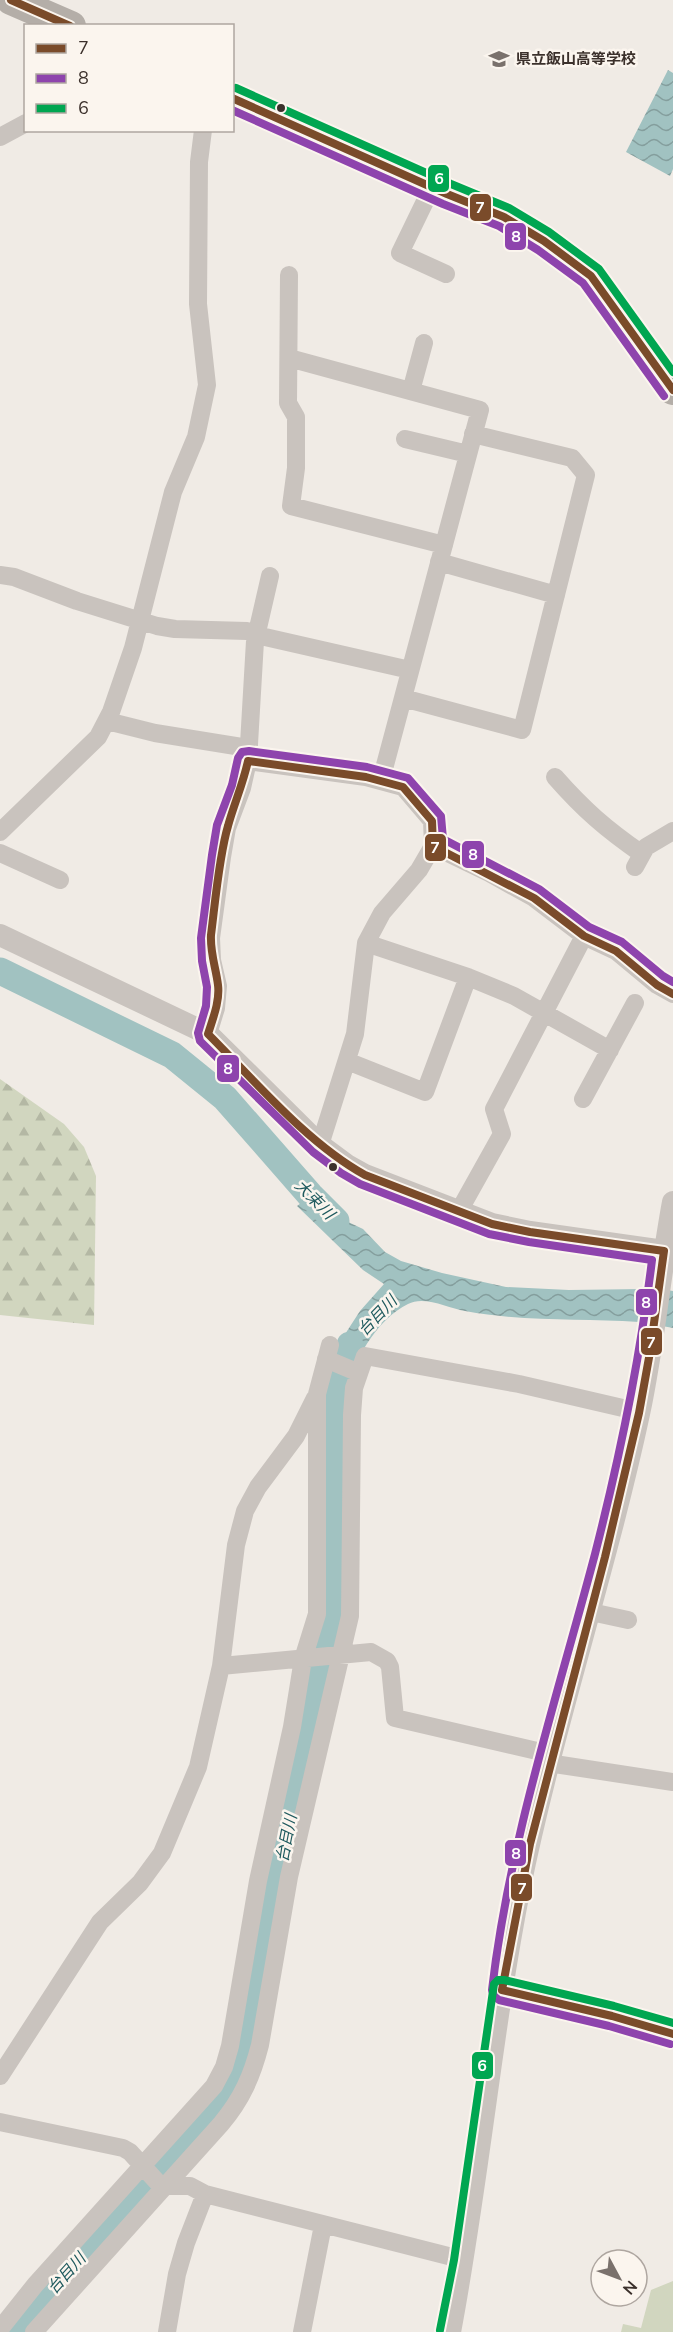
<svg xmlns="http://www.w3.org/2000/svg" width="673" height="2332" viewBox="0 0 673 2332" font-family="'Nunito Sans','Noto Sans JP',sans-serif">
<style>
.forest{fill:url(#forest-firs)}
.garden{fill:#d1d6bf}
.water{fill:url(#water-waves)}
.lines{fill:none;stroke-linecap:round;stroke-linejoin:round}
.river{stroke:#a1c2c1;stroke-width:27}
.minor{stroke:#c9c3be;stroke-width:18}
.tertiary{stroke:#c9c3be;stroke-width:22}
.trunk{stroke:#b4aea8;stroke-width:30}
.bus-1-casing{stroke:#fbf5ee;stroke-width:12}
.bus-2-casing{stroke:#fbf5ee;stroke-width:12}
.bus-3-casing{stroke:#fbf5ee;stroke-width:12}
.bus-1{stroke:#7a4b2a;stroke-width:8}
.bus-2{stroke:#8e44ad;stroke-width:8}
.bus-3{stroke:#00a651;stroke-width:8}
.bus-dot{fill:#3b302b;stroke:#fbf5ee;stroke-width:2}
.labels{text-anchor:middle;stroke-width:5;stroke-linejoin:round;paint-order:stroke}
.poi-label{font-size:15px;font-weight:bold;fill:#3b302b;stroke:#fbf5ee;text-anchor:start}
.water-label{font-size:16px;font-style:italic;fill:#1f5a5e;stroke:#fbf5ee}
.line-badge{stroke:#fbf5ee;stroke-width:2}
.badge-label{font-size:16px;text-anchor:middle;font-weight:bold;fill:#fff}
</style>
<defs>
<pattern id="forest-firs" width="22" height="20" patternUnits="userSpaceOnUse" patternTransform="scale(1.5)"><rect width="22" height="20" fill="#d1d6bf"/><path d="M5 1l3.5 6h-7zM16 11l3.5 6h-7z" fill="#b4b8a4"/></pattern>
<pattern id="water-waves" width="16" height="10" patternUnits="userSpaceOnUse" patternTransform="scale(1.5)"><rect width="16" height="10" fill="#a1c2c1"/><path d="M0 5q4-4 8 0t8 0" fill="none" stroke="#849e9d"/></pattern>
</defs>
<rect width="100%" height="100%" fill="#f0ebe5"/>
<path class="forest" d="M0,1079L64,1124L84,1147L96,1176L94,1325L0,1315Z"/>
<path class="garden" d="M673,2281V2332H621L623,2324L641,2328L651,2290Z"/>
<path class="water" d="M668,70L673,73V169L670,176L626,152Z
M320,1189L346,1214L344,1220L363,1229L385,1252L401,1261L442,1273L506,1287L569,1290L643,1289L650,1287L673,1291V1328L646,1323L643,1337L638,1335L639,1322C581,1318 523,1322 465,1311C448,1308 424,1295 408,1304C378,1319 359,1353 348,1383L327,1376L338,1345L360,1311L384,1284L363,1270L297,1206Z"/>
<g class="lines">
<path class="river" d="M0,971L172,1055L225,1098L310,1195L336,1221
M14,2332L227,2091L243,2050L262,1945L333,1607L337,1388L350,1345"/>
<path class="minor" d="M0,137L26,123
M432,187L400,253L446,274
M289,275L288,403L296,417V468L291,506L444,545
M289,358L480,410L381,780
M411,391L424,343
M405,439L468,454
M439,562L556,595
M0,575L14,577L77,601L157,626L175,629L247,631L265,637L410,670
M403,698L522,730L586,475L572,458L473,434
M107,721L155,733L248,748
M248,761L366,777L403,787L432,821L433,846L489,873L534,898L584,936L616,951L657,985L673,994
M555,777C584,810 606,829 642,854
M0,832L98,737L111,712L133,648L173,492L196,437L207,385L198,304L199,162L203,130
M0,853L60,880
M635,867L646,847L673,831
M366,943L468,977L514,996L610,1050
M208,1034L216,1008L218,986L212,960L211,938L222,857L227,828L242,788L248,761L255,641L270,576
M347,1061L425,1092L468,977
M583,1099L635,1003
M320,1145L355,1034L366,943L382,913L419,870L433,846
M459,1211L502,1134L494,1109L584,936
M326,1359L359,1373
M591,1612L628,1620
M221,1666L371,1652L387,1661L390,1667L395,1718L550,1754
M548,1763L673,1782
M0,2076L100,1922L140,1883L162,1853L198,1767L221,1666L236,1545L245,1511L258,1487L296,1436L315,1398
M0,2122L123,2148L130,2152L159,2184L164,2186H190L205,2194L464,2260
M0,2329L35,2285L214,2086L224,2067L230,2046L258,1881L292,1727L303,1659L317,1614V1394L330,1345
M34,2332L221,2124C242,2099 252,2076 260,2045L289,1877L350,1616L352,1415L354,1388L365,1356L519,1384L640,1412
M167,2332L177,2274L186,2243L205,2194
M302,2332L323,2225"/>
<path class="tertiary" d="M0,935L208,1034L320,1145L347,1165L365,1175L492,1224L530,1232L664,1251
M502,1990L612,2016L673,2034
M450,2332C478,2184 491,2033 520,1886C553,1726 605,1572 639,1414C654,1344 660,1272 673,1202"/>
<path class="trunk" d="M11,0L71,26
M232,98L447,194L504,217L544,241L591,276L673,390"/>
<g class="bus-1-casing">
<path id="bus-1" d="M11,0L70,26
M232,98L447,194L504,217L544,241L591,276L673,390
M673,994L657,985L616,951L584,936L534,898L433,846L432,821L403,787L366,777L248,761C243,784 234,804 228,826C219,856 215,904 211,935C210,953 216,968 218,985C220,1001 213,1018 208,1034C255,1081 307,1143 365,1175L492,1224L530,1232L664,1251L650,1352L639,1413L605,1557L530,1844L502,1990L612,2016L673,2034"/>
</g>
<g class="bus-2-casing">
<path id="bus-2" d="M232,110L443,204L499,226L538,250L583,283L664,396
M670,2044L609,2026L499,2000L494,1996L492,1990C509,1842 557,1698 595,1554C620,1456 640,1360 652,1260L529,1242L489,1234L360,1184L341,1173L313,1152L200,1041L198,1033L206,1006L207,987L202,961L201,938L212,855L217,825L232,785L238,758L242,752L249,751L367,767L408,778L441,816L443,839L539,889L589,927L622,942L663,976L673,982"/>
</g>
<g class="bus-3-casing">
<path id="bus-3" d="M236,88L451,184L509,208L549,232L599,269L673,372
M440,2330L454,2260L494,1984L498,1980H504L614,2006L673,2023"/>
</g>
<use href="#bus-1" class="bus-1"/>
<use href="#bus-2" class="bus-2"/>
<use href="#bus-3" class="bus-3"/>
</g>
<defs>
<g id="school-bare" transform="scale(1.62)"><path d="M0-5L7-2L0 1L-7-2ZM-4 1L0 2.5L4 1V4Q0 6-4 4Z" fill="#7a716c" stroke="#fbf5ee" stroke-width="2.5" paint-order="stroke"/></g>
</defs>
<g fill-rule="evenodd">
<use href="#school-bare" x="499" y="59"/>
</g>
<g class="bus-dot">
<circle cx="281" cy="108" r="5"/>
<circle cx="333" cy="1167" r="5"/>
</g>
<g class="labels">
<g class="poi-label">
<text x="516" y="64">県立飯山高等学校</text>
</g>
<g class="water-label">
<text transform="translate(315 1199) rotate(45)" y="6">大束川</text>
<text transform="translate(377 1315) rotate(-46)" y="6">台目川</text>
<text transform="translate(286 1838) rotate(-79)" y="6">台目川</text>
<text transform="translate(66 2273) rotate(-48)" y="6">台目川</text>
</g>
</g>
<g class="line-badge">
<rect x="427" y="164" width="23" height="29" rx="6" fill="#00a651"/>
<rect x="469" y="193" width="23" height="29" rx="6" fill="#7a4b2a"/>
<rect x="504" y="222" width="23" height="29" rx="6" fill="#8e44ad"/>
<rect x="424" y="833" width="23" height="29" rx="6" fill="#7a4b2a"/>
<rect x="461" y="840" width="24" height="29" rx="6" fill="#8e44ad"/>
<rect x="216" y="1054" width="24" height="29" rx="6" fill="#8e44ad"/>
<rect x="635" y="1288" width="23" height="28" rx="6" fill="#8e44ad"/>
<rect x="640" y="1327" width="23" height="29" rx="6" fill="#7a4b2a"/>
<rect x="504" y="1839" width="23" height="28" rx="6" fill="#8e44ad"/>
<rect x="510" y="1873" width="23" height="29" rx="6" fill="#7a4b2a"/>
<rect x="471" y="2051" width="23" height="29" rx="6" fill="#00a651"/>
</g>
<g class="badge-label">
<text x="439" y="184">6</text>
<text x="480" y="213">7</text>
<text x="516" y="242">8</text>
<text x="435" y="853">7</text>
<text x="473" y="860">8</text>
<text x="228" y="1074">8</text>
<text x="646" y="1308">8</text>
<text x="651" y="1348">7</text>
<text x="516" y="1859">8</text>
<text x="522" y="1894">7</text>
<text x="482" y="2071">6</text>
</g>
<rect x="24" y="24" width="210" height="108" fill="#fbf5ee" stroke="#aea6a0" stroke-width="1.5"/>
<rect x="36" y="44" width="30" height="9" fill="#7a4b2a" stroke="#aea6a0" stroke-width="1.5"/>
<text x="78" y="54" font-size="18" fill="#3b302b">7</text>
<rect x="36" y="74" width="30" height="9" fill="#8e44ad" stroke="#aea6a0" stroke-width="1.5"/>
<text x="78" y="84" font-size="18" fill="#3b302b">8</text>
<rect x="36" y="104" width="30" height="9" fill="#00a651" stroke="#aea6a0" stroke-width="1.5"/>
<text x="78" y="114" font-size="18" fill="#3b302b">6</text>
<g transform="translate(619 2278) rotate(131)"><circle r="28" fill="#fbf5ee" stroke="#aea6a0" stroke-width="1.5"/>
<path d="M0-4.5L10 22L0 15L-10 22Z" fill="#7a716c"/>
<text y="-9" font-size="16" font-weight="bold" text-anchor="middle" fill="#3b302b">N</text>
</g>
</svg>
